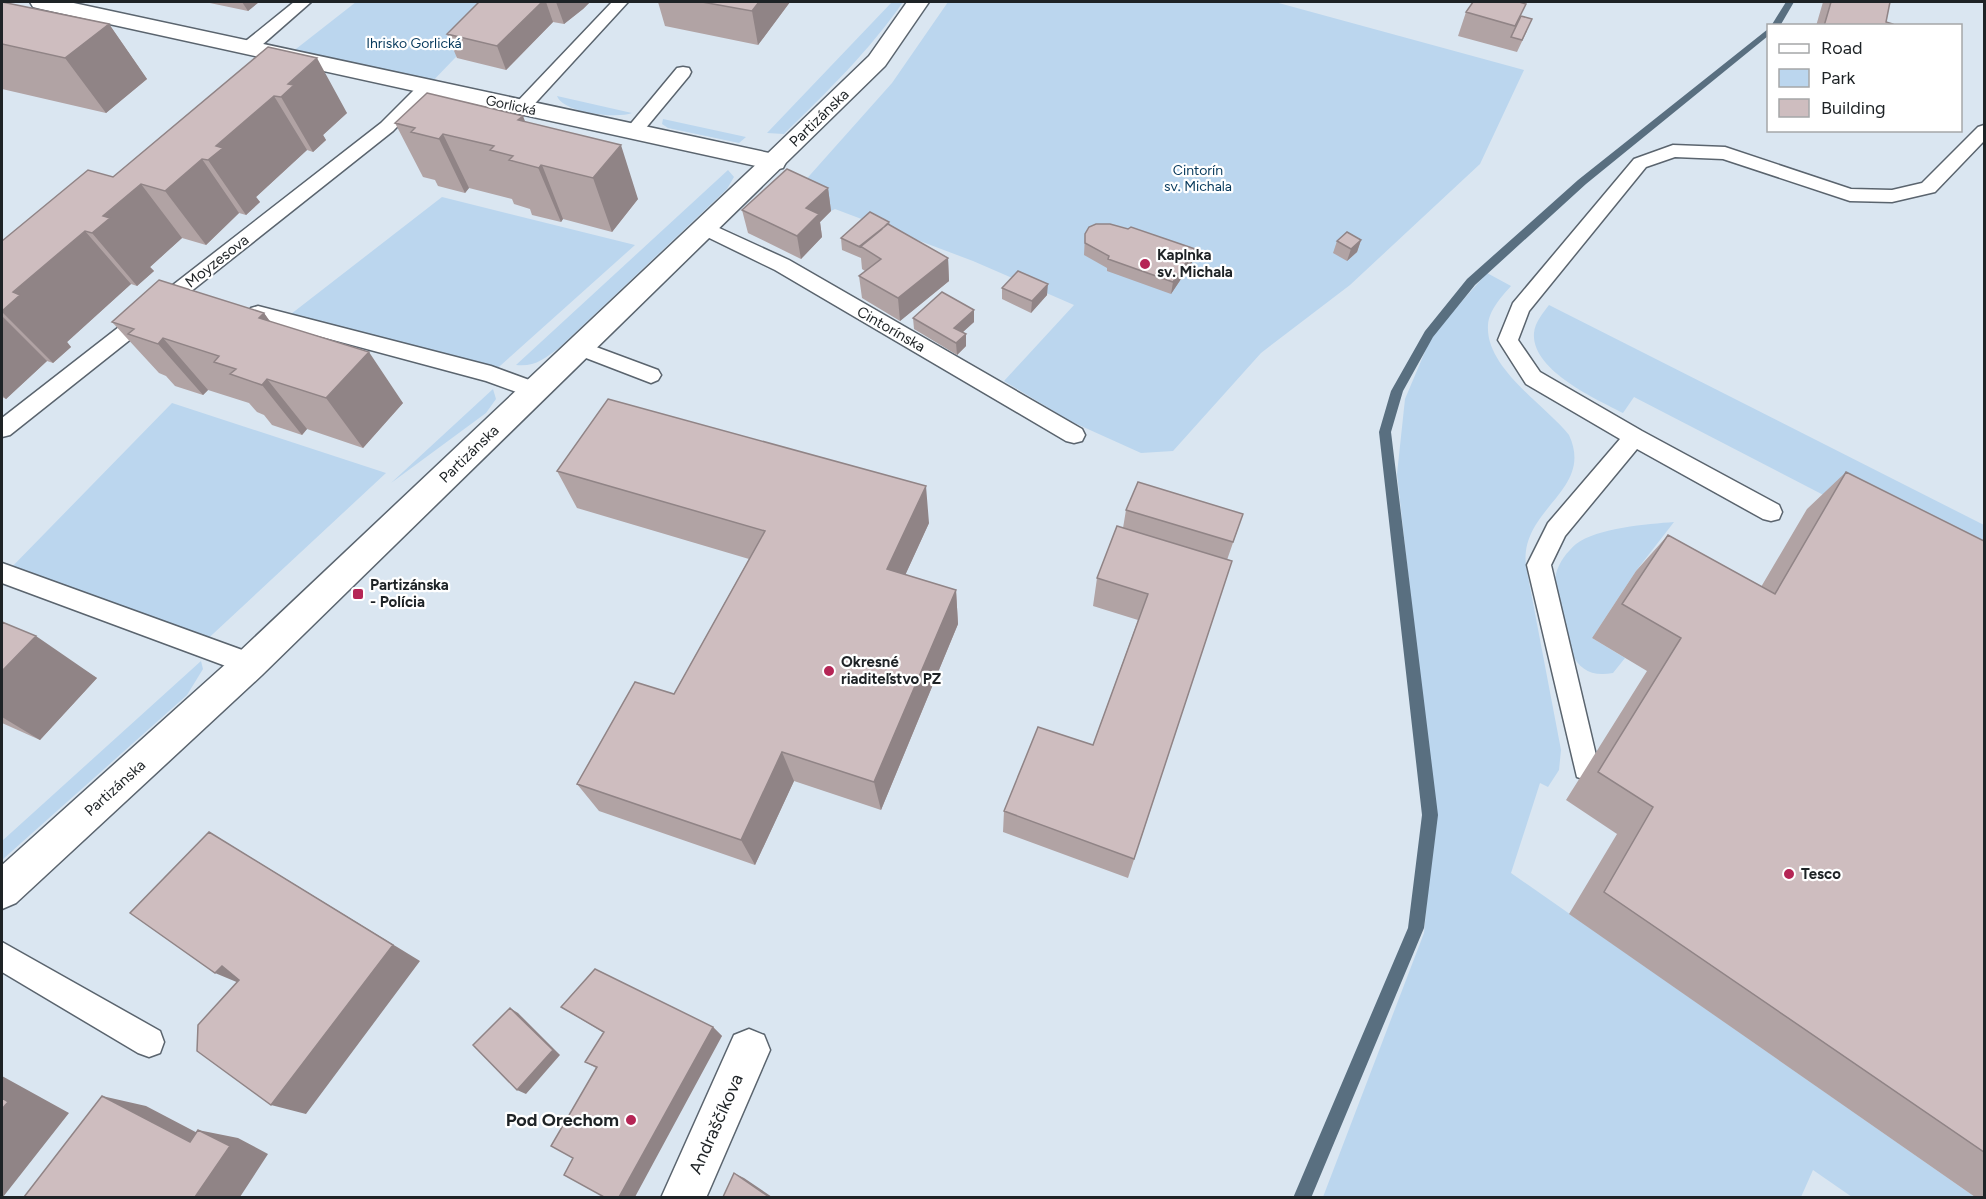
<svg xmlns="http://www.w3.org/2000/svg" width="1986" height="1199" viewBox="0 0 1986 1199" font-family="Figtree,sans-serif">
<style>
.green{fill:#bbd6ee}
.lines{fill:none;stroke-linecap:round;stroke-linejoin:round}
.stream{fill:#596f80;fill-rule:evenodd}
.service-casing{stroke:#5a646e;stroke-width:3}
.minor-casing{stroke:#5a646e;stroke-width:3}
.tertiary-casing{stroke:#5a646e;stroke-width:3}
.service{fill:#fff;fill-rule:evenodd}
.minor{fill:#fff;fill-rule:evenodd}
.tertiary{fill:#fff;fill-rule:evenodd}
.wall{fill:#b1a3a4}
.shaded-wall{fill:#908486}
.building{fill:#cebdbf;stroke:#908486;stroke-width:1.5}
.poi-dot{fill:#b52555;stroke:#fff;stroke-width:2}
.labels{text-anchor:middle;stroke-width:4.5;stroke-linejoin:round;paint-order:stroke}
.far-park-label{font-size:14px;fill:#05385b;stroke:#fff}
.far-street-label{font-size:14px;fill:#1e2326;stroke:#fff}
.street-label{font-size:15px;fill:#1e2326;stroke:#fff}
.poi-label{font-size:15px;font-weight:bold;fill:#1e2326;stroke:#fff;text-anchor:start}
.near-poi-label{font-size:18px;font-weight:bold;fill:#1e2326;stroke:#fff;text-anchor:end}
.near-street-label{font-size:18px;fill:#1e2326;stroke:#fff}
</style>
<rect width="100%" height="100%" fill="#dae6f1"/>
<path class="green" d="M356,2H509L427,87L287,56Z
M892,2H903C870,50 826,93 784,134L767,133Z
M948,2H1275L1524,70L1480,164L1350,285L1261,353L1173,451L1141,453L1070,421L1004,381L1074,305L973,261L835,209L831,211L794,193L892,83Z
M557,96L632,113C617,119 563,113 557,96Z
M663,119L746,137L739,143L668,128L662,124Z
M728,170L734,177L727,189L559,348C544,359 535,367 516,365Z
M442,197L635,245L491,374L282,321Z
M1487,273L1511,286C1502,296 1489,310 1488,325C1485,368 1545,405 1569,435C1595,491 1519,508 1526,566L1561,750L1559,770L1548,787L1540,783L1511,873L1975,1197H1852L1813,1170L1801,1197H1323L1424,933L1435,816L1397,474L1405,399L1432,335Z
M1549,305L1984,525V578L1634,397L1623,413C1596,399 1531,370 1534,333C1535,322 1543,313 1549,305Z
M493,389L496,399L486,413L391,483Z
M172,403L386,473L200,646L5,574Z
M1674,522L1636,571L1592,638L1625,658L1613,673C1573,681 1567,644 1560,615C1558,602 1553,586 1556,574C1559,562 1567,552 1576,544C1597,528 1648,524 1674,522Z
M201,661L203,669L187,695L2,860V841Z"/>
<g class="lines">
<path class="stream" d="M1786,2H1794L1780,26H1771Z
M1768,29V36L1586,184L1475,285L1433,337L1403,391L1391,432L1438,815L1424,928L1311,1198H1293L1408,928L1422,815L1379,432L1391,391L1425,331L1467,279L1578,180Z"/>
<g class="service-casing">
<path id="service" d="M294,2H311L254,52H242L240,48L242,44Z
M612,2H628L528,111H516L513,107L516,103Z
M683,67L689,68L691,72L689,76L640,135H628L625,131L628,127L677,68Z
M427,82L433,83L436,87L393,131L10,435L2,437V418L381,123L421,83Z
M1984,125V141L1935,192L1892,202L1850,201L1723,159L1675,157L1646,167L1529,311L1518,340L1540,372L1642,431L1779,505L1782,512L1779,519L1771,521L1763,519L1637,449L1565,536L1551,565L1599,768L1595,777L1586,780L1577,777L1527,565L1548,523L1620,439L1526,384L1498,340L1513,303L1634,159L1673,145L1725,147L1851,189L1892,190L1922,183L1978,127Z
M706,222L789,260L1082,429L1085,435L1082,441L1074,443L1066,441L775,270L699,233L697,228L699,223Z
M258,306L491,366L543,385L547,391L543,397L536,399L486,381L251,318L248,313L251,308Z
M580,341L658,370L661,375L658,380L651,383L573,353L570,348L573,343Z
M2,563L259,656L262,664L259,672L250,675L2,583Z
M2,942L160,1031L164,1042L160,1053L149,1057L138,1053L2,972Z"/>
</g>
<g class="minor-casing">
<path id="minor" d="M30,2H69L774,154L783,156L786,162L783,168L774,170L41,9L33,7Z
M749,1029L764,1035L770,1050L706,1198H661L734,1035Z"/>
</g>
<g class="tertiary-casing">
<path id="tertiary" d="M907,2H929L885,66L262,675L16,903L2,909V865L238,653L765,156L869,56Z"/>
</g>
<use href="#service" class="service"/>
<use href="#minor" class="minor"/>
<use href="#tertiary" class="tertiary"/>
</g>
<path class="wall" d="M2,2L109,24L147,79L106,113L2,89Z
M205,2H259L248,11Z
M479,2H590L583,9L564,24L553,22L506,70L457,58L447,34Z
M658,2H790L758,45L665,26Z
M1823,2H1890L1886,22L1893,26H1816Z
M1466,12L1521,16L1527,31L1517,52L1458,36Z
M268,47L347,113L323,135L326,140L313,152L307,150L256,197L260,202L246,215L239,213L206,245L182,238L150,267L154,271L137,286L131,284L67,342L71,347L53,363L47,361L6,399L2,397V241L113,177Z
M525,122L638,199L612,232L563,219L561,222L532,215L530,209L514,204L512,199L469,188L465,193L438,186L435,180L423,177L395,123Z
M828,188L831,211L820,222L822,237L801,259L748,233L742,210Z
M889,222L890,225L948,258L949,281L900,321L862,298L859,276L865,271L862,269L861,258L842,250L841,238Z
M1085,234L1193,261L1171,294L1107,271V268L1084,255Z
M1361,240L1357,252L1347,261L1333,253L1337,241Z
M1002,288L1047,295L1031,313L1002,299Z
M974,310V322L963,332L966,346L957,355L914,329L913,318Z
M264,313L269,321L403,403L363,448L307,429L302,435L272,425L264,415L257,412L249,403L208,390L203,395L175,386L166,376L159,373L112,322Z
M557,471L929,523L905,575L956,590L958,624L881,810L794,781L755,865L599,811L577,784L674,694L749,559L577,508Z
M1846,472L1984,541V1197H1975L1569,914L1617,834L1566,800L1647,671L1592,638L1636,571L1668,535L1761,587L1807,509Z
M1126,510L1243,514L1227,560L1232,561L1128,878L1003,832L1004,811L1093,745L1138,620L1093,606L1097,578L1123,528Z
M2,622L97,678L40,740L2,723Z
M561,1007L713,1027L722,1036L573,1158L596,1068L585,1062L604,1033Z"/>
<path class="shaded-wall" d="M242,2H259L248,11Z
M542,2H546L553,22L506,70L497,46Z
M556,2H590L583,9L564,24Z
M759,2H790L758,45L752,11Z
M109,24L147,79L106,113L65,58Z
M317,58L347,113L323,135L326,140L313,152L281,97L288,84Z
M274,96L307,150L256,197L260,202L246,215L208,160L216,146Z
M523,116L563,219L561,222L518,120Z
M443,134L469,188L465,193L439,139Z
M621,145L638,199L612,232L593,178Z
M202,159L239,213L206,245L165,191Z
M141,184L182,238L150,267L154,271L137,286L92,233L103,216Z
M828,188L831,211L820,222L822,237L801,259L797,236L806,208Z
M85,231L131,284L67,342L71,347L53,363L2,312V311L13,292Z
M1361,240L1357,252L1347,261L1351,249Z
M1195,249L1193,261L1171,294L1173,282Z
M948,258L949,281L900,321L898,298Z
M1048,284L1047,295L1031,313L1032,301Z
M974,310V322L955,339L954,328Z
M264,313L302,365L259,318Z
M2,316L47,361L6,399L2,395Z
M966,334V346L957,355L956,343Z
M163,338L208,390L203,395L158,344Z
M369,352L403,403L363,448L326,398Z
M267,379L307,429L302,435L262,385Z
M926,486L929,523L892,604L887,569Z
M956,590L958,624L881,810L874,782Z
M36,636L97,678L40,740L2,717V671Z
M782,752L794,781L755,865L741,840Z
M209,832L420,961L306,1114L271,1105Z
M222,966L251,988L215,973Z
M510,1008L518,1013L560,1055L526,1094L517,1090Z
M713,1027L722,1036L635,1197H619Z
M2,1076L69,1113L3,1197H2Z
M102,1096L146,1106L228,1149L198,1130L238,1138L268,1154L240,1197H195L190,1142Z
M734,1173L744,1178L772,1197H769Z"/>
<path class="building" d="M2,2L109,24L65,58L2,44Z
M479,2H542L497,46L447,34Z
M702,2H759L752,11Z
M1473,2H1519L1526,4L1515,26L1466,12Z
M1831,2H1890L1886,22L1893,24V26H1824Z
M1521,16L1532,19L1522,40L1511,37Z
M268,47L317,58L288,84L294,85L281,97L274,96L216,146L223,148L208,160L202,159L165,191L141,184L103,216L110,218L92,233L85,231L13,292L20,295L2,311V241L88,170L113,177Z
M427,93L523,116L518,120L621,145L593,178L541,165L539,168L509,160L513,156L490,150L494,146L443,134L439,139L411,132L415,128L395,123Z
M787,169L828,188L806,208L819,214L797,236L742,210Z
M870,212L889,222L881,230L860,247L841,238Z
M888,224L948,258L898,298L859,276L881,259L860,246Z
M1096,224H1110L1128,229L1131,227L1195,249L1173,282L1108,259L1109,256L1085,243V234L1089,227Z
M1347,232L1361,240L1351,249L1337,241Z
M1018,271L1048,284L1032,301L1002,288Z
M159,280L264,313L259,318L369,352L326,398L267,379L262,385L230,374L236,369L214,362L219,356L163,338L158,344L128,334L134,329L112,322Z
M942,292L974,310L954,328L966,334L956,343L913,318Z
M608,399L926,486L887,569L956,590L874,782L782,752L741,840L577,784L635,682L674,694L765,531L557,471Z
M1846,472L1984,541V1152L1604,892L1653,807L1598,772L1681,638L1622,604L1668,535L1775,594Z
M1138,482L1243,514L1233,542L1126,510Z
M1117,526L1232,561L1134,859L1004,811L1038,727L1093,745L1148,594L1097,578Z
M2,622L36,636L2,671Z
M209,832L393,945L271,1105L197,1051L198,1025L239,980L222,966L215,973L130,913Z
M595,969L713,1027L619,1197H604L564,1175L573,1158L551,1146L597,1067L585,1062L604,1032L561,1007Z
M510,1008L553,1050L517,1090L473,1045Z
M102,1096L190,1142L198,1130L230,1146L195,1197H24Z
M2,1098L8,1102L2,1109Z
M734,1173L769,1197H723Z"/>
<g class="poi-dot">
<circle cx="1145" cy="264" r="6"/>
<rect x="352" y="588" width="12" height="12" rx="3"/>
<circle cx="829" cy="671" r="6"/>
<circle cx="1789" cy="874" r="6"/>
<circle cx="631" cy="1120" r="6"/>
</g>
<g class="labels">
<g class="far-park-label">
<text x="414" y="48">Ihrisko Gorlická</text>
<text x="1198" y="175">Cintorín<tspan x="1198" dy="16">sv. Michala</tspan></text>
</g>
<g class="far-street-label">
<text transform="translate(511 105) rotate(12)" y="5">Gorlická</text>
</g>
<g class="street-label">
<text transform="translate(819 118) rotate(-44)" y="5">Partizánska</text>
<text transform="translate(217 261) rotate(-38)" y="5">Moyzesova</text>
<text transform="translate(891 329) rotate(30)" y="5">Cintorínska</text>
<text transform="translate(469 454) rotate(-44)" y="5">Partizánska</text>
<text transform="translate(115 788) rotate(-42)" y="5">Partizánska</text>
</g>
<g class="poi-label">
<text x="1157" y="260">Kaplnka<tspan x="1157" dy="17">sv. Michala</tspan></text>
<text x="370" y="590">Partizánska<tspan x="370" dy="17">- Polícia</tspan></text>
<text x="841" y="667">Okresné<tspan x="841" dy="17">riaditeľstvo PZ</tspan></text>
<text x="1801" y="879">Tesco</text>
</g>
<g class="near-poi-label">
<text x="619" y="1126">Pod Orechom</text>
</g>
<g class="near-street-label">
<text transform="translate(716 1124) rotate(-66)" y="6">Andraščíkova</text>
</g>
</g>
<rect width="1986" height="1199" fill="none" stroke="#1e2326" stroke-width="6"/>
<rect x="1767" y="24" width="195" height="108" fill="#ffffff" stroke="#a5a7a8" stroke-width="1.5"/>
<rect x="1779" y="44" width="30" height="9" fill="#ffffff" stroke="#a5a7a8" stroke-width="1.5"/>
<text x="1821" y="54" font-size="18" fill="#1e2326">Road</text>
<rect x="1779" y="69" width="30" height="18" fill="#bbd6ee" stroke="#a5a7a8" stroke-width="1.5"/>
<text x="1821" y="84" font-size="18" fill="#1e2326">Park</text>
<rect x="1779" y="99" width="30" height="18" fill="#cebdbf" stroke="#a5a7a8" stroke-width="1.5"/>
<text x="1821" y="114" font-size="18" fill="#1e2326">Building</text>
</svg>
